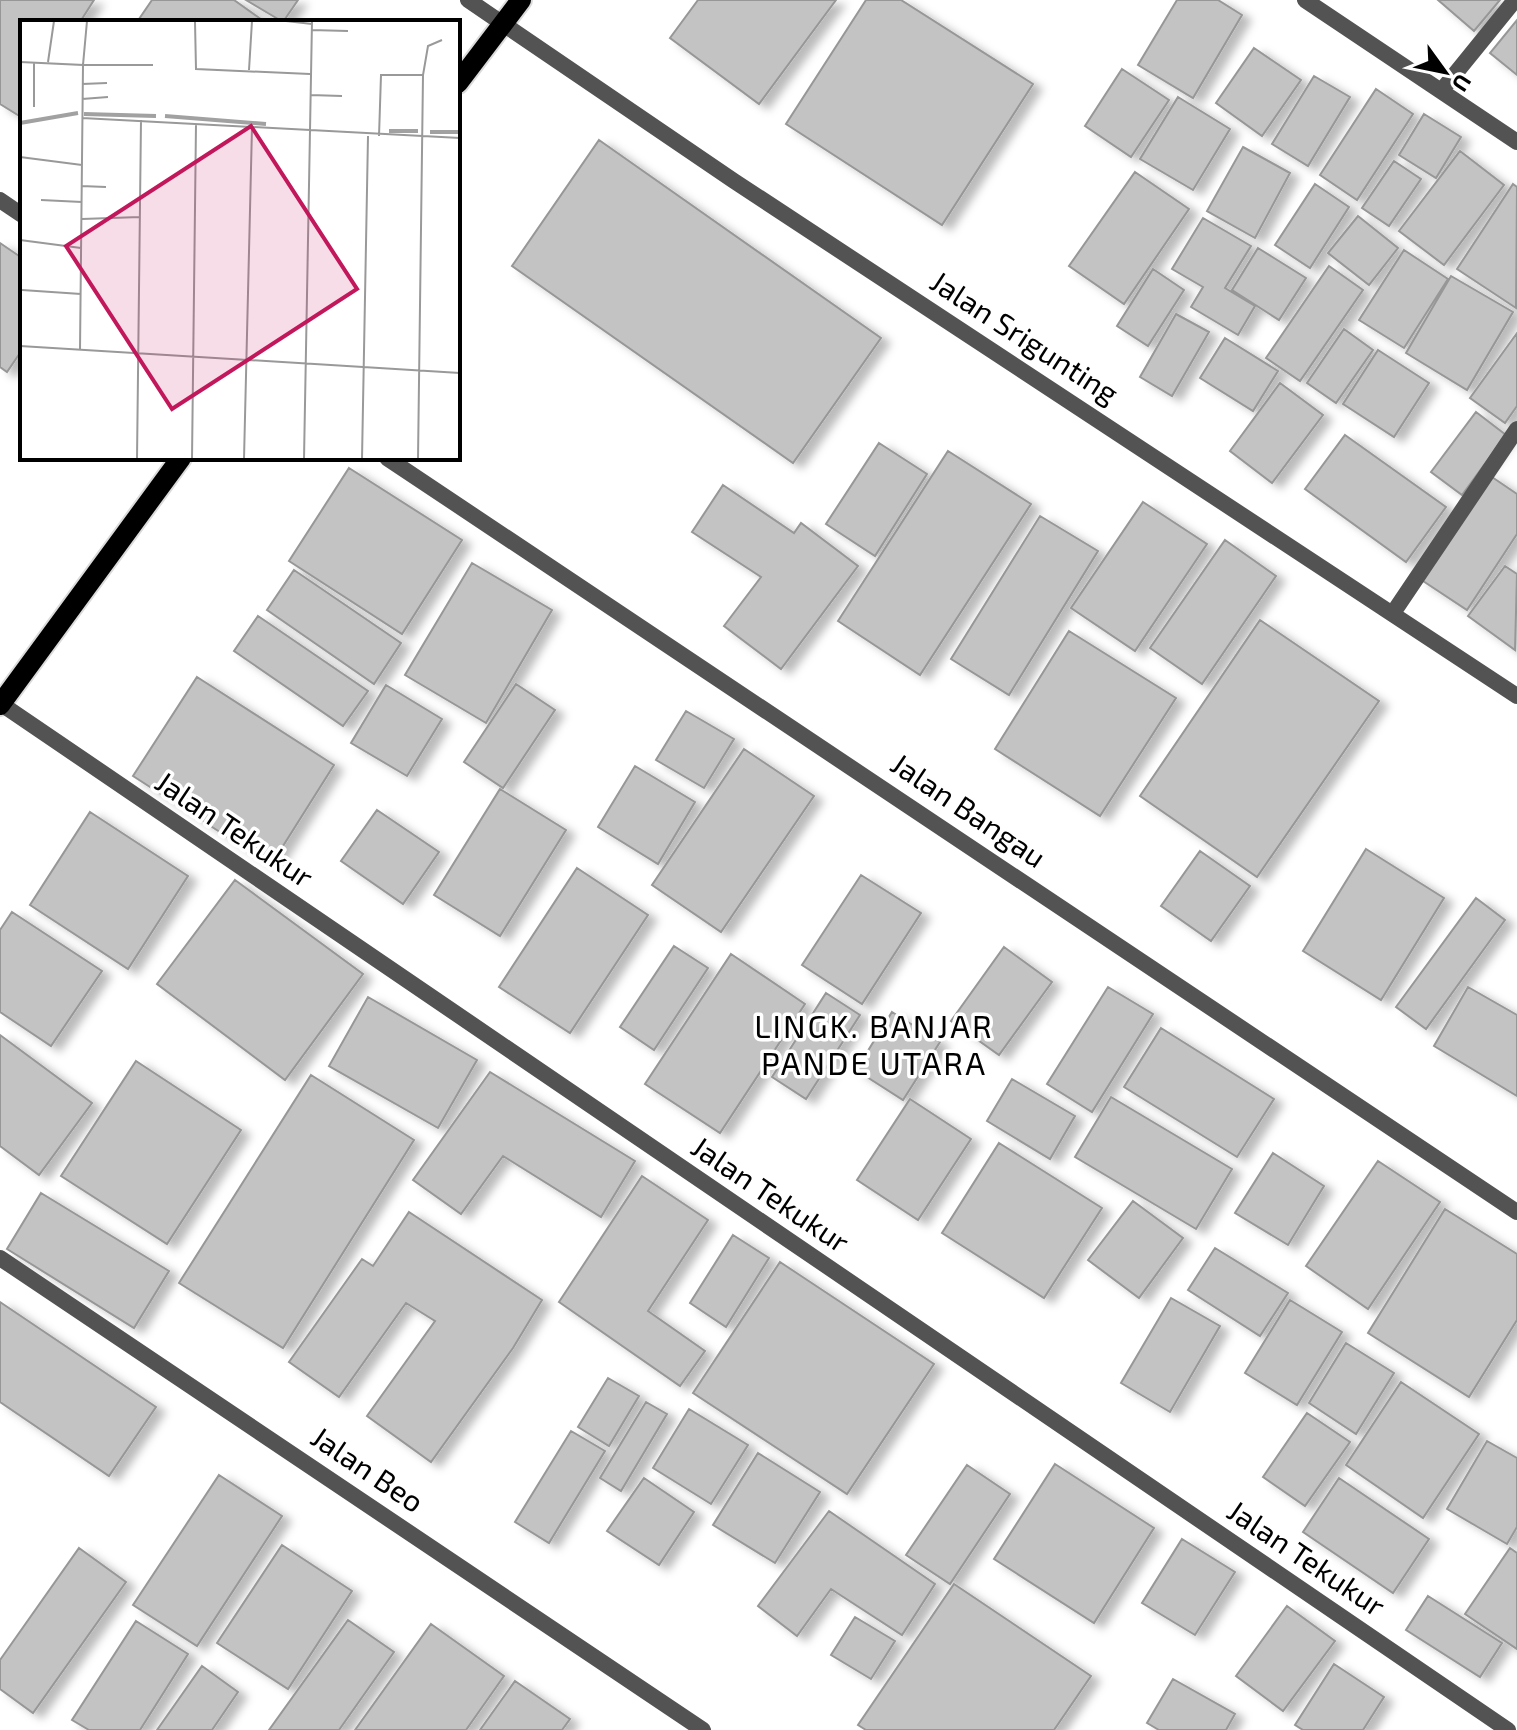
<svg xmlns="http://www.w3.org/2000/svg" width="1517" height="1730" viewBox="0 0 1517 1730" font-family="'Exo 2',sans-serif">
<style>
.building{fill:#c3c3c3;stroke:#979797;stroke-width:2;filter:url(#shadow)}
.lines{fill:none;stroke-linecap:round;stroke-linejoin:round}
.primary-casing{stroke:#dbdbdb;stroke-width:24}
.minor{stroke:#535353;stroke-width:16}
.primary{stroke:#000;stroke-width:20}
.labels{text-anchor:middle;stroke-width:7;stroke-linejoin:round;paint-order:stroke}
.street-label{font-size:30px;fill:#000;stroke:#fff}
.neighbourhood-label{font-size:32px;letter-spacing:2px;fill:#000;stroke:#fff}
.inset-river{fill:none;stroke:#a1a1a1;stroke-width:4}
.inset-road{fill:none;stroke:#999;stroke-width:2}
.view{fill:#c2185b;fill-opacity:0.15;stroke:#c2185b;stroke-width:4}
.inset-edge{fill:none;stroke:#000;stroke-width:4}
</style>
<defs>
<filter id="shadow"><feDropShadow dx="9" dy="5" stdDeviation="4" flood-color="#0004"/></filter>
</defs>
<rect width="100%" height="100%" fill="#fff"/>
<path class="building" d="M0,0H94L80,22H22L21,117L0,104Z
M152,0H234L265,22H137Z
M246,0H298L283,22Z
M698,0H836L759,104L670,38Z
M866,0H901L1033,84L942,225L786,124Z
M1177,0H1218L1242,15L1193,98L1138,65Z
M1438,0H1500L1474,31Z
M1517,20V75L1490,53Z
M1254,48L1301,80L1262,136L1216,103Z
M1122,69L1169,100L1131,157L1085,126Z
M1314,76L1350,97L1308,166L1272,144Z
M1376,89L1413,114L1357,200L1320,175Z
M1178,97L1230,129L1193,190L1140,159Z
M1424,114L1461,137L1436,178L1399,155Z
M599,140L881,338L793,463L512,266Z
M1243,147L1290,173L1255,238L1207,211Z
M1460,151L1504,185L1444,265L1399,231Z
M1394,161L1421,179L1389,226L1362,208Z
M1135,172L1189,209L1124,304L1069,266Z
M1315,184L1349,207L1310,268L1275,245Z
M1513,184L1517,187L1516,308L1457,269Z
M1358,216L1398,248L1369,285L1328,253Z
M1203,218L1251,246L1225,288L1255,306L1238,335L1191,307L1203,287L1172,269Z
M0,243L22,258V350L7,372L0,367Z
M1258,248L1306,278L1279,320L1232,290Z
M1404,250L1448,279L1404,348L1359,320Z
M1329,266L1363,290L1300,381L1266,358Z
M1153,269L1184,290L1148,346L1117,326Z
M1451,276L1513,312L1467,390L1406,353Z
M1176,314L1209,332L1172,396L1140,377Z
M1344,329L1373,350L1336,403L1307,383Z
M1517,333V406L1505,423L1470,398Z
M1225,338L1278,371L1253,411L1200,378Z
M1378,350L1429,383L1394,437L1343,404Z
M1280,383L1323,415L1272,483L1230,451Z
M1476,412L1506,435L1462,495L1431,472Z
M1345,435L1446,507L1406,562L1305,489Z
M879,443L927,474L875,556L826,524Z
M948,451L1031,504L920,675L838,621Z
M349,468L462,540L402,634L289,561Z
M1489,475L1517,494V534L1467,610L1420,579Z
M723,485L794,533L801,523L858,566L781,669L724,626L761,577L692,532Z
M1143,502L1207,544L1135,651L1071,608Z
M1040,516L1098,551L1009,695L951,659Z
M1225,540L1276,576L1202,684L1150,648Z
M472,563L552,610L486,723L405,675Z
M1505,566L1517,574L1515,650L1468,616Z
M294,570L401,643L374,684L267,610Z
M258,616L368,691L343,726L234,651Z
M1260,620L1379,701L1257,877L1140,796Z
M1069,631L1176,698L1100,816L995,749Z
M197,677L334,765L271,865L133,776Z
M516,684L555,710L503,788L464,762Z
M386,685L442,719L407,776L351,743Z
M686,711L734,739L704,788L656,760Z
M744,749L814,796L721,932L652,885Z
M635,766L695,802L658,864L598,827Z
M500,789L566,830L500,936L434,895Z
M377,810L439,852L403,904L341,861Z
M90,812L188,876L128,969L30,905Z
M1366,849L1444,898L1381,1000L1303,951Z
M1200,851L1250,886L1211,941L1161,906Z
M577,868L648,915L570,1033L499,987Z
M861,875L921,913L862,1004L802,965Z
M235,880L363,974L285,1080L157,984Z
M1476,898L1505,920L1426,1029L1396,1007Z
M12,912L102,971L51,1046L0,1012V930Z
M674,946L708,968L654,1050L620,1027Z
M1004,947L1052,982L999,1055L951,1021Z
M731,954L805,1004L720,1133L645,1084Z
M1108,987L1153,1014L1092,1112L1047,1084Z
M1468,987L1517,1015V1096L1434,1046Z
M826,993L860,1015L806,1099L772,1077Z
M368,997L477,1060L438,1128L329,1066Z
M892,1012L940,1042L903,1100L856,1070Z
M1161,1028L1274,1099L1237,1157L1124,1087Z
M0,1035L92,1103L39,1175L0,1146Z
M136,1061L241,1130L167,1244L61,1176Z
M490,1072L635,1161L601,1217L503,1156L461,1214L413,1180Z
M311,1075L414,1140L283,1348L179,1283Z
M1012,1079L1075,1116L1050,1159L987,1121Z
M1111,1097L1232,1169L1196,1229L1075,1157Z
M910,1099L971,1139L918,1220L857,1180Z
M999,1143L1102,1208L1044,1298L942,1233Z
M1273,1153L1324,1186L1288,1245L1235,1213Z
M1378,1161L1440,1202L1368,1309L1306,1266Z
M642,1176L708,1220L648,1311L705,1351L680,1386L559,1302Z
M41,1193L169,1271L134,1328L7,1249Z
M1133,1201L1183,1238L1139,1298L1088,1260Z
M1445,1209L1517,1254V1320L1469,1397L1368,1333Z
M409,1212L542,1300L513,1348L431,1462L367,1416L435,1321L406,1303L339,1397L289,1362L362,1259L373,1266Z
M733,1235L769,1258L726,1327L690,1303Z
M1215,1248L1288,1293L1260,1336L1188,1290Z
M780,1262L934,1364L847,1494L693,1393Z
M1171,1298L1220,1326L1170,1412L1121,1383Z
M1290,1300L1342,1332L1297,1405L1245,1373Z
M0,1302L156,1407L109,1476L0,1402Z
M1346,1343L1394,1373L1356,1434L1309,1403Z
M608,1378L639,1396L609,1446L578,1427Z
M1401,1382L1479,1434L1423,1518L1346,1465Z
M646,1402L667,1414L621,1491L600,1478Z
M689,1409L748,1445L711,1504L653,1468Z
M1307,1413L1350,1442L1305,1506L1263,1477Z
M571,1431L605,1451L549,1543L515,1522Z
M1487,1441L1517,1458V1527L1507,1544L1447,1509Z
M758,1453L820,1492L775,1563L713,1525Z
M1055,1464L1154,1528L1094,1623L994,1559Z
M967,1465L1010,1494L950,1584L906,1555Z
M219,1475L282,1516L197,1646L133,1605Z
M644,1478L694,1512L659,1565L607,1531Z
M1339,1478L1429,1539L1393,1593L1303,1532Z
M829,1511L935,1584L902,1635L831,1589L797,1636L758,1606Z
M1182,1539L1235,1572L1195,1635L1142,1603Z
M282,1545L352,1591L288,1689L217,1643Z
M79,1548L126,1582L33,1713L0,1689V1660Z
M1510,1548L1517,1553V1649L1465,1614Z
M954,1584L1091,1676L1054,1730H866L858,1725Z
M1428,1596L1502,1643L1480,1677L1406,1630Z
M1287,1606L1335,1641L1283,1711L1236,1676Z
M855,1617L895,1641L871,1679L831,1655Z
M348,1620L394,1652L339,1730H269Z
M136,1621L188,1654L140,1730H89L72,1720Z
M431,1624L504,1676L466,1730H355Z
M1334,1664L1384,1697L1363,1730H1303L1295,1725Z
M202,1666L238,1692L212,1730H157Z
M1173,1679L1235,1714L1226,1730H1159L1147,1723Z
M515,1681L570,1719L562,1730H480Z"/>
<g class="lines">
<g class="primary-casing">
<path id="primary" d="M458,83L521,0
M0,705L181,458"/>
</g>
<path class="minor" d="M468,0L734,181L1517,696
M1305,0L1517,142
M1442,90L1515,0
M0,200L22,215
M387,458L1517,1212
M1393,613L1517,429
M0,703L1508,1730
M0,1258L703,1730"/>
<use href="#primary" class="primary"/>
</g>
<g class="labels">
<g class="street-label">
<text transform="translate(1024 338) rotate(33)" y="10">Jalan Srigunting</text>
<text transform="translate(968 811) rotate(34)" y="10">Jalan Bangau</text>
<text transform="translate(234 830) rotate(34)" y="10">Jalan Tekukur</text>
<text transform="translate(770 1195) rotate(34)" y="10">Jalan Tekukur</text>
<text transform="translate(367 1470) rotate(34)" y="10">Jalan Beo</text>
<text transform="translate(1306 1559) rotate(34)" y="10">Jalan Tekukur</text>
</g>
<g class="neighbourhood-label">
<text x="874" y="1038">LINGK. BANJAR<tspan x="874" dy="37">PANDE UTARA</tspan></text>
</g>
</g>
<g transform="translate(20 20)">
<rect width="440" height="440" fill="#fff"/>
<path class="inset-river" d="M64,94L136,96M145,96L246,104M0,103L58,93M369,111H398M410,112H440"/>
<path class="inset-road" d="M67,1L63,45H133M156,1H199M266,1L292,4M175,2L176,49L290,54M291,10L328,11M0,42L63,45L60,330M28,42L34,1M229,50L232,1M62,64L87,63M290,75L322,76M62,79L88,77M14,87V42M62,98L440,118M359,116L361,55H403M0,137L62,145M61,166L86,167M21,180L62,182M62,199L120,197M0,220L61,228M0,237V279M2,270L61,274M0,326L440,353M117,439L121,100M172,439L176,104M224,439L232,107M284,439L292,1M342,439L348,116M398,439L403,55L408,26L422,20"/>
<path class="view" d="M231,106L337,269L152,389L46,226Z"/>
<rect width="440" height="440" class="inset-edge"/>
</g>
<g transform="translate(1445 72) rotate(123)" stroke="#ffffff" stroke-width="6" paint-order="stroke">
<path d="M0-6L14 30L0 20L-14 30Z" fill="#000000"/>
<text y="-12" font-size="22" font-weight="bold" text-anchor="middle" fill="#000000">U</text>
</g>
</svg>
